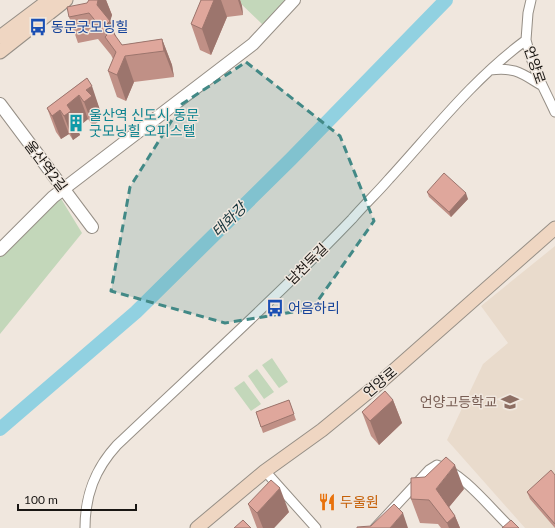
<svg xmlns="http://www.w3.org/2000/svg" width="555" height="528" viewBox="0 0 555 528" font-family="Lato,'Noto Sans KR',sans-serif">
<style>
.built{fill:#e9dbcc}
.green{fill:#c3d7ba}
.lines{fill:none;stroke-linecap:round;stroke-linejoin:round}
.river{stroke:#91d1e1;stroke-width:14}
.minor-casing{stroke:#968f86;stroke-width:11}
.tertiary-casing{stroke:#968f86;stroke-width:14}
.secondary-casing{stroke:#968f86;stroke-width:15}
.minor{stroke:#fff;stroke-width:9}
.tertiary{stroke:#fff;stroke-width:12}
.secondary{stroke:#efd6c2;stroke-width:13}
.wall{fill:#c09086}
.shaded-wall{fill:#9c756d}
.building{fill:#dfa79c;stroke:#9c756d}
.marked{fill:#428986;fill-opacity:0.2;stroke:#428986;stroke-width:3;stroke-dasharray:8 5;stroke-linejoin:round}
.labels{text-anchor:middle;stroke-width:3;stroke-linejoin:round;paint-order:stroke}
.transit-label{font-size:14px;fill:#164399;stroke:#f0e7de;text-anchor:start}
.street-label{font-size:14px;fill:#191613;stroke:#f0e7de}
.culture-label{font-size:14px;fill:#0d838f;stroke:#f0e7de;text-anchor:start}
.education-label{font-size:14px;fill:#785e54;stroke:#f0e7de;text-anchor:end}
.food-label{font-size:14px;fill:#c56008;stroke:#f0e7de;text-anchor:start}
.water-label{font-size:15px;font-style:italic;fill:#14343b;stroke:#f0e7de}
</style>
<rect width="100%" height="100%" fill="#f0e7de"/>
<path class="built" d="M555,246V528H525L447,440L483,364L508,343L481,306Z"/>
<path class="green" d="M237,0H294L273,22L262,24Z
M60,197L82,233L0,334V255Z
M272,358L288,382L279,388L262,365Z
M257,369L274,392L264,399L248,376Z
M244,381L261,404L251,411L234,388Z"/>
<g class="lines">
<path class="river" d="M0,429L136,312L291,159L446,0"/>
<g class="minor-casing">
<path id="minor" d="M526,40C532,68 543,86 555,112
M490,70C515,67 521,73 541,85
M265,471L316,528
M85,528C85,495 95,469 117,445C196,370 277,297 352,219C364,205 377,193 389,179C433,131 473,79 526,40L528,13L531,0
M375,528L429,470L437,465C461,471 492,510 511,528"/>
</g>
<g class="tertiary-casing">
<path id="tertiary" d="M0,104L92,227
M0,250L53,197L253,44L294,0"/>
</g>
<g class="secondary-casing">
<path id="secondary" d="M0,37L49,0
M0,52L66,0
M197,528L265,471L322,430L383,380L555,228"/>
</g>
<use href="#minor" class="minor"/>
<use href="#tertiary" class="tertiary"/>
<use href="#secondary" class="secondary"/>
</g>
<path class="wall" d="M89,0H106L112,15L110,20L116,37L122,45L162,39L172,65L174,77L134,82L126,101L117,97L108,71L113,59L111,55L98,39L78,43L69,17L87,3Z
M201,0H240L242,6L243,15L227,17L211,55L200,50L191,24Z
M87,78L100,110L97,112L100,120L93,126L88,119L77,128L80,135L73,140L69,134L61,139L56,132L47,108Z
M427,192L468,199L451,217L429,197Z
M289,400L296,420L263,433L256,412Z
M393,400L402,423L379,445L371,436L362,412Z
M555,475V528L530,499L527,492Z
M464,489L449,507L455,516L460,528H441L438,524L420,523L411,499Z
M248,504L289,512L274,528H257Z"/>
<path class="shaded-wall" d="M98,0H106L112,15L110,22V21L120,47L116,50L97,5Z
M214,0H221L227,17L211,55L202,29Z
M238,0H240L242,6L243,15Z
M162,39L172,65L174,77L164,51Z
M125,56L134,82L126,101L117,75Z
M92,86L100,110L97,112L100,120L93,126L84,102L86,90Z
M79,95L88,119L77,128L80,135L73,140L64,116L67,105Z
M60,110L69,134L61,139L52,116Z
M466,193L468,199L451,217L449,212Z
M393,400L402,423L379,445L370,421Z
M455,465L464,489L445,512L436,489Z
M280,488L289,512L274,528H263L257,513Z
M403,513L408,528H390Z
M455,516L460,528H449L447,523Z"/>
<path class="building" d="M89,0H98L97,5L110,21L107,24L122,45L162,39L164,51L125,56L117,75L108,71L116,52L105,37L107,35L89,13L69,17L67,7L87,3Z
M201,0H214L202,29L191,24Z
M87,78L92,86L86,90L92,96L84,102L79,95L67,105L71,111L64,116L60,110L52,116L47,108Z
M444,173L466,193L449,212L427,192Z
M385,391L393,400L370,421L362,412Z
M289,400L294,414L261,427L256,412Z
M446,457L455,465L436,489L455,516L447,523L429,500L411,499V478L425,477Z
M551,470L555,475V524L527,492Z
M271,480L280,488L257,513L248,504Z
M394,504L403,513L390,528H357V527L371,526Z
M243,520L251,528H234Z
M511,520L519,528H502Z"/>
<path class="marked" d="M246,62L340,136L374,221L312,309L225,323L111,291L130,187L182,104Z"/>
<defs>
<g id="bus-bare" transform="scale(1.38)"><path d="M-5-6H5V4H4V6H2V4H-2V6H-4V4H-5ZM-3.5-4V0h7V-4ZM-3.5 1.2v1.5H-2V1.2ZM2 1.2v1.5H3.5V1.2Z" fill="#1a4fb4" stroke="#f0e7de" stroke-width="2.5" paint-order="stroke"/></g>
<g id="building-bare" transform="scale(1.38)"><path d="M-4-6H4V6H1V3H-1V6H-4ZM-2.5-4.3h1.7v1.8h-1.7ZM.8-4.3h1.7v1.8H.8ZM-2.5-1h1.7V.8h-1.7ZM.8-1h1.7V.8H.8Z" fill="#0f9aa8" stroke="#f0e7de" stroke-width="2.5" paint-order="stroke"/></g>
<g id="school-bare" transform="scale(1.38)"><path d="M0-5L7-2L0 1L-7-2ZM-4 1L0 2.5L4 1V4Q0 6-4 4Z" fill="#8d6e63" stroke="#f0e7de" stroke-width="2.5" paint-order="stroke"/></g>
<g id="restaurant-bare" transform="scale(1.38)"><path d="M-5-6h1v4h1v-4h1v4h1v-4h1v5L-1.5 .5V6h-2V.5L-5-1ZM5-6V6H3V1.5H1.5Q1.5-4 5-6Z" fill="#e8710a" stroke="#f0e7de" stroke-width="2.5" paint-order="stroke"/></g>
</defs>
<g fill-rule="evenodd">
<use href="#bus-bare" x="38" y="27"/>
<use href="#building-bare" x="76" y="123"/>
<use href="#bus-bare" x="275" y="308"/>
<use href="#school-bare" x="510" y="402"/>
<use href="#restaurant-bare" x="327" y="502"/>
</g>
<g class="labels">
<g class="transit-label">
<text x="51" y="32">동문굿모닝힐</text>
<text x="288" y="313">어음하리</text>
</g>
<g class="street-label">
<text transform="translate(535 65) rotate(71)" y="5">언양로</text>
<text transform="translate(46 166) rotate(53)" y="5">울산역2길</text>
<text transform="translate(307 264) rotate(-45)" y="5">남천둑길</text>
<text transform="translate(380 382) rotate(-40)" y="5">언양로</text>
</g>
<g class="culture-label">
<text x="89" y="120">울산역 신도시 동문<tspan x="89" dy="16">굿모닝힐 오피스텔</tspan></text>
</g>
<g class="education-label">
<text x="497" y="407">언양고등학교</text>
</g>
<g class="food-label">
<text x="340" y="507">두울원</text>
</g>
<g class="water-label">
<text transform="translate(229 220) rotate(-45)" y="5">태화강</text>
</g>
</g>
<path d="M18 504v6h118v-6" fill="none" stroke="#191613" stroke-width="2"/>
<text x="24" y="504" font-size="12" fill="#191613" stroke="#f0e7de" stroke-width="3" paint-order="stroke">100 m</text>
</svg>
